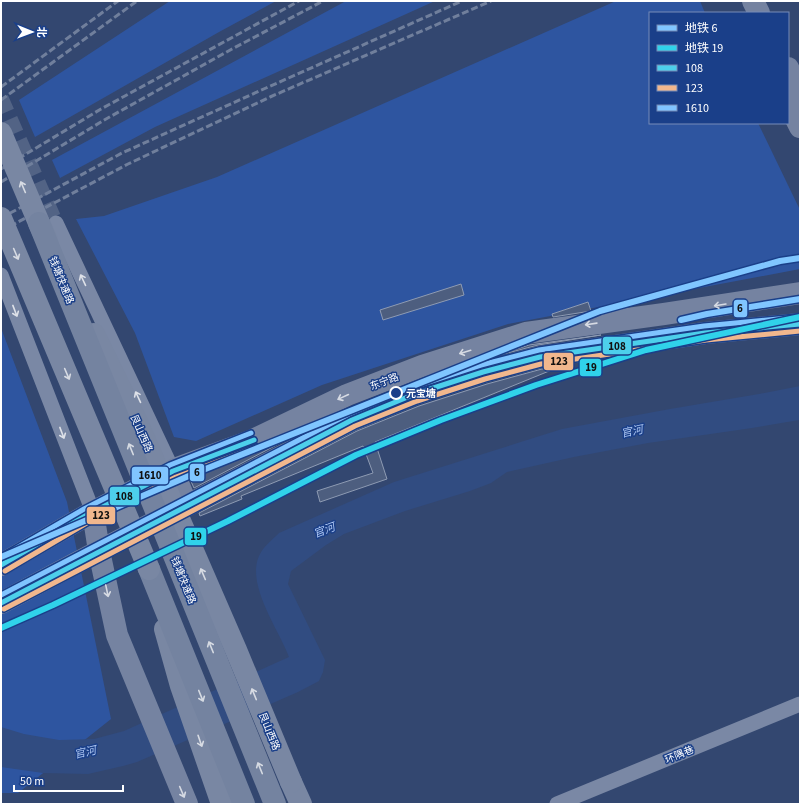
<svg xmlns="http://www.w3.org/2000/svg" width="801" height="805" viewBox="0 0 801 805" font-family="'Source Sans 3','Noto Sans SC',sans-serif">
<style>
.green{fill:#2e55a0}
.water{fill:#314c81}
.building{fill:#4d5e7f;stroke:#8e9bb3}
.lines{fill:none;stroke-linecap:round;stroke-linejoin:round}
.minor-tunnel{stroke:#526385;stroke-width:15;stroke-dasharray:15 8;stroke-linecap:butt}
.minor{stroke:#7a88a5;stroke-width:15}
.secondary{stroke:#7583a1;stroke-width:22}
.primary{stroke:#7987a3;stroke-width:22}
.trunk{stroke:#7483a0;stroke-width:22}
.rail{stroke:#707f9c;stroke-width:3;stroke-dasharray:7 3;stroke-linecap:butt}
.primary-bridge{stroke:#7987a3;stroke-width:22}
.trunk-bridge{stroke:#7483a0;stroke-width:22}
.bus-1-casing{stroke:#1a3f89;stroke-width:8}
.bus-2-casing{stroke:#1a3f89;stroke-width:8}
.bus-3-casing{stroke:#1a3f89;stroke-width:8}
.bus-1{stroke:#4dcfeb;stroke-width:5}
.bus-2{stroke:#f1b78d;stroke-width:5}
.bus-3{stroke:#80c4ff;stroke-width:5}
.metro-1-casing{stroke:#1a3f89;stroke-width:9}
.metro-2-casing{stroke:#1a3f89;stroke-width:9}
.metro-1{stroke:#80c6ff;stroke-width:6}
.metro-2{stroke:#30d2ea;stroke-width:6}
.oneway{stroke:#d7dbe3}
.oneway2{stroke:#dee1e8}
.oneway3{stroke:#d6dae3}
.oneway4{stroke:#d5dae2}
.stop-dot{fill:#1a3f89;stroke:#fff;stroke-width:2}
.labels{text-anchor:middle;stroke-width:3;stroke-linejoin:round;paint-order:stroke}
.street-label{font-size:10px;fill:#fff;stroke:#1a3f89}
.stop-label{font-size:10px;font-weight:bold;fill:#fff;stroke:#1a3f89;text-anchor:start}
.water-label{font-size:11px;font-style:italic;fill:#afc8f4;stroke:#1a3f89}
.line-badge{stroke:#1a3f89;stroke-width:1.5}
.pale-badge-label{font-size:11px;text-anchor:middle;font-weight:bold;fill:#111}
</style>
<rect width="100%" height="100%" fill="#334770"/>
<path class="green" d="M170,1H276L219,32L35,137L19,100Z
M346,1H435L155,127L60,178L52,160Z
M616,1H700L705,13H650V123H758L800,210V269L508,324L322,385L196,441L174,437L135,333L76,219L104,216L217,177Z
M1,328L67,502L111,719L18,793H1Z"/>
<path class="water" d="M800,386V419L799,420L752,428L648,443L574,457L507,472L491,483L470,491L405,511L344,534L326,545L291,571L288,584L325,660L323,672L319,681L298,692L137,762L123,766L88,774L43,773L1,767V727L24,734L59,740L94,739L124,731L289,657C279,630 246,585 259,556C263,547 272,540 279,533L394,482L562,429L670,409L759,394Z"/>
<path class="building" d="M461,284L464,295L383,320L380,310Z
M588,302L591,311L553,317L552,314Z
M601,335L538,345L496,356L529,345Z
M559,367L375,442L387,479L320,502L317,491L373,473L363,446L241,496L242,499L200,516L199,513L357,431L419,406L487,384L542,369Z
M338,413L194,488L189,477L258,451Z"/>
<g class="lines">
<path class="minor-tunnel" d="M1,98L56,223"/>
<path class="minor" d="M56,223L173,471
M1,275L93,512
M557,804L800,704"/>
<path class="secondary" d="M753,1L759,13
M788,68L800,92
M788,103L800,127
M173,471L187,505
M93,512L99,551L117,635L187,804
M1,565L87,515L177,468L253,440L347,395L422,366L526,333L664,314L800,293
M1,603L99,551L352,420L415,394L483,372L540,357L705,333L800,324"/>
<path class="primary" d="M165,629L181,686L222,804
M291,782L301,804"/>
<path class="trunk" d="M149,569L244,804"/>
<path class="rail" d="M1,87L118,1
M1,100L137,1
M1,169L101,109L299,1
M1,182L106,119L232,49L323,1
M1,218L122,153L266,88L462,1
M1,231L128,164L270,97L491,1"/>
<path class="primary-bridge" d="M1,133L39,223L47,240
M1,218L149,569
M94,334L137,422L236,650L291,782"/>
<path class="trunk-bridge" d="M39,223L275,804"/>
<g class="bus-1-casing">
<path id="bus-1" d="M1,565L87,515L173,471L254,440
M1,603L352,420L415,394L483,372L540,357L705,333L800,324"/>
</g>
<g class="bus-2-casing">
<path id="bus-2" d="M5,571L90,521L176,477L257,447
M4,609L355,426L417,401L485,379L541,364L706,340L800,331"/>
</g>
<g class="bus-3-casing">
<path id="bus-3" d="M1,557L84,509L170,465L251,433
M1,595L349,414L413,387L481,365L539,350L704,326L799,317"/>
</g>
<use href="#bus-1" class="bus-1"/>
<use href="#bus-2" class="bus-2"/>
<use href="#bus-3" class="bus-3"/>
<g class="metro-1-casing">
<path id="metro-1" d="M681,320L707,314L800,299
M1,557L198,472L600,311L780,261L800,258"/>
</g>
<g class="metro-2-casing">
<path id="metro-2" d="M1,628L53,605L228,521L356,455L441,420L536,385L646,350L800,317"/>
</g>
<use href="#metro-1" class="metro-1"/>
<use href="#metro-2" class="metro-2"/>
</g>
<defs><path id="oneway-shaft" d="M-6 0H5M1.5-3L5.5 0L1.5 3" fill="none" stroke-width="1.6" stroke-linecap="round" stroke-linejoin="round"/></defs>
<g class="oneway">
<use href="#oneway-shaft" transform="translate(23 187) rotate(-113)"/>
<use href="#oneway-shaft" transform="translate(16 254) rotate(67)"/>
<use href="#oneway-shaft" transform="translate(67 374) rotate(67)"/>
<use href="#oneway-shaft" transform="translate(203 574) rotate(-113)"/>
<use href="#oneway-shaft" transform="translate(254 694) rotate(-112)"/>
<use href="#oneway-shaft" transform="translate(200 741) rotate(71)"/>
</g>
<g class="oneway2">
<use href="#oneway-shaft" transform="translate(83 280) rotate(-115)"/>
<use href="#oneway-shaft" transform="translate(15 311) rotate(69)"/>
<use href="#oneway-shaft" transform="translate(138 397) rotate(-115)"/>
<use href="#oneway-shaft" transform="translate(62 433) rotate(69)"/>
</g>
<g class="oneway3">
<use href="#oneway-shaft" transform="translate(720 305) rotate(171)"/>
<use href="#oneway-shaft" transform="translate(591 324) rotate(172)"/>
<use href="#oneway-shaft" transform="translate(465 352) rotate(163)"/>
<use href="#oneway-shaft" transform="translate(343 397) rotate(155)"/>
<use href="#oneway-shaft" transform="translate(107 591) rotate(78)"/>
<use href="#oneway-shaft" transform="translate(182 792) rotate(67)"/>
</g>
<g class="oneway4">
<use href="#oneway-shaft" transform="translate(131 449) rotate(-112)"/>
<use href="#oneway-shaft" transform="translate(211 647) rotate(-112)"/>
<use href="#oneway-shaft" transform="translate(201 696) rotate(68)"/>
<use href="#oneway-shaft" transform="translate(260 768) rotate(-112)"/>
</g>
<circle class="stop-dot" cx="396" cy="393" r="6"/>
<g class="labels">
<g class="street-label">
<text transform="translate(62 280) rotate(68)" y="4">钱塘快速路</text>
<text transform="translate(384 381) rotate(-21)" y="4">东宁路</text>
<text transform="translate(142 433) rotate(66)" y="4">艮山西路</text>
<text transform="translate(184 580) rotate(68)" y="4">钱塘快速路</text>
<text transform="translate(270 731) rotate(68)" y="4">艮山西路</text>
<text transform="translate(679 754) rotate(-22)" y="4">环隅巷</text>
</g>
<g class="stop-label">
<text x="406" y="397">元宝塘</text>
</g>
<g class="water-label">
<text transform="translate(632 431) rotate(-12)" y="4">官河</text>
<text transform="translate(324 530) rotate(-21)" y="4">官河</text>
<text transform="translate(85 752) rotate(-13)" y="4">官河</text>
</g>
</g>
<g class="line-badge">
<rect x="733" y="299" width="15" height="19" rx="4" fill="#80c6ff"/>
<rect x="602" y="336" width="30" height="19" rx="4" fill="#4dcfeb"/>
<rect x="543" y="352" width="31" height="19" rx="4" fill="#f1b78d"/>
<rect x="579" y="358" width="23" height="19" rx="4" fill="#30d2ea"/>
<rect x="189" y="463" width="16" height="19" rx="4" fill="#80c6ff"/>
<rect x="131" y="466" width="38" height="19" rx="4" fill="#80c4ff"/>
<rect x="109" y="486" width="31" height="20" rx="4" fill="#4dcfeb"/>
<rect x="86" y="506" width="30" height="19" rx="4" fill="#f1b78d"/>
<rect x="184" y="527" width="23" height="19" rx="4" fill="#30d2ea"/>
</g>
<g class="pale-badge-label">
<text x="740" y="312">6</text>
<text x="617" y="350">108</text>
<text x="559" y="365">123</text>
<text x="591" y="371">19</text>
<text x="197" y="476">6</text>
<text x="150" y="479">1610</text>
<text x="124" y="500">108</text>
<text x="101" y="519">123</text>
<text x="196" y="540">19</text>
</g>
<rect width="801" height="805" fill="none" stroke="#ffffff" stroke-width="4"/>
<rect x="649" y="12" width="140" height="112" fill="#1a3f89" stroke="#768cb8"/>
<rect x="657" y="25" width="20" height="6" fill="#80c6ff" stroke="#768cb8"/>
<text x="685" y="32" font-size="12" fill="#ffffff">地铁 6</text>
<rect x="657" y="45" width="20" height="6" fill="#30d2ea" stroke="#768cb8"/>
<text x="685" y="52" font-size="12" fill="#ffffff">地铁 19</text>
<rect x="657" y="65" width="20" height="6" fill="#4dcfeb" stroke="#768cb8"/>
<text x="685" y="72" font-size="12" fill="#ffffff">108</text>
<rect x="657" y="85" width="20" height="6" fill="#f1b78d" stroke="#768cb8"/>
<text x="685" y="92" font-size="12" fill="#ffffff">123</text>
<rect x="657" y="105" width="20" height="6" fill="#80c4ff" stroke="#768cb8"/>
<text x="685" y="112" font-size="12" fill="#ffffff">1610</text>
<g transform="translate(32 32) rotate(91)" stroke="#1a3f89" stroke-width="3" paint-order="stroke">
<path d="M0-3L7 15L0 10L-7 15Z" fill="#ffffff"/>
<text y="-6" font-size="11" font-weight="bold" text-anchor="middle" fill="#ffffff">北</text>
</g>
<path d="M14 785v6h109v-6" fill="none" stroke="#ffffff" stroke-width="2"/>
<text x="20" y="785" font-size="12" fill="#ffffff" stroke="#1a3f89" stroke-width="3" paint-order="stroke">50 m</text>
</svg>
